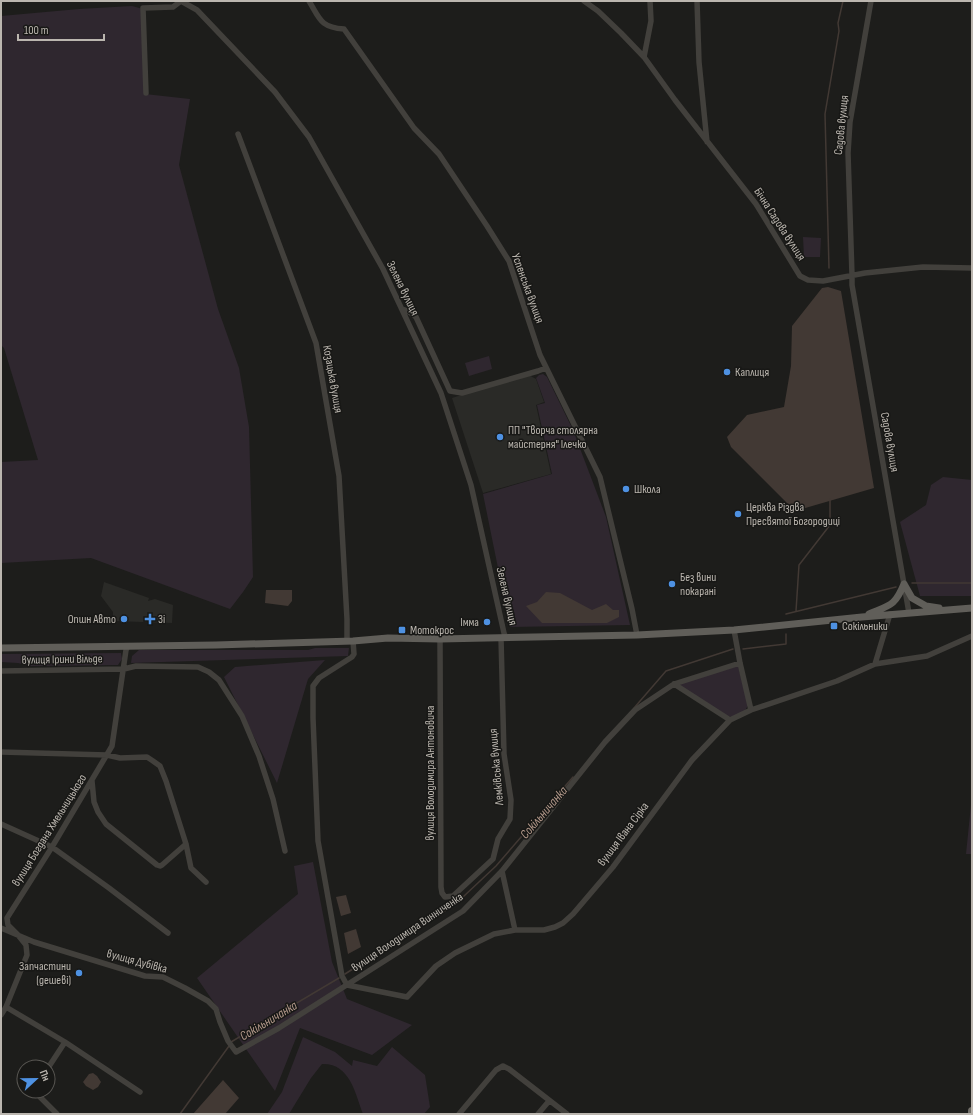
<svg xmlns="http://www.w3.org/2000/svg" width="973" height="1115" viewBox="0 0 973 1115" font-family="'Sofia Sans Condensed',sans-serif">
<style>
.built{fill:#2a2a27}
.green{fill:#2f272f}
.water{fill:#423934}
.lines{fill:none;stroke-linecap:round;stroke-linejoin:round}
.stream{stroke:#423934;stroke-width:1.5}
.minor{stroke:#42403c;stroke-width:5.5}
.major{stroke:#605e59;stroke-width:7}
.highway{stroke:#726f69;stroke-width:8}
.poi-dot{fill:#4e91e2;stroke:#181816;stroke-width:1.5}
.labels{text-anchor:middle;stroke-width:3;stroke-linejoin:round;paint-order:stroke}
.street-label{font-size:12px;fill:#bbb6af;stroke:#181816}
.poi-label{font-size:12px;fill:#bbb6af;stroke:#181816;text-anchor:start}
.water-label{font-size:13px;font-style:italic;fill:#b2988a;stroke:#181816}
</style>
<rect width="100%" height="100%" fill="#1d1d1b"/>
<path class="built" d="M527,374L536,379L544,402L536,405L551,474L483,493L452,398Z
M104,582L149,598L148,601L155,599L173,605L172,623L113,621V612L101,596Z"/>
<path class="green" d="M132,6L143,9L145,94L190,99L179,165L218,309L239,368L249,427L253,577L243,592L230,609L91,558L1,563V462L38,460L4,348L1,345V16L79,9Z
M803,237L821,238L820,257H804Z
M489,356L492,369L469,376L465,363Z
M543,374L547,377L573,430L606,517L630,625L510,627L483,494L552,474L537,405L545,403L536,378L539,375Z
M943,477L972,480V596H920L900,522L926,505L931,485Z
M315,648H349L348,656L131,663L132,656L139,650H308Z
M121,653L122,659L118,665L30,666L18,663L1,662V654Z
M325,660L308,679L277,783L224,677L235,667Z
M738,666L748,705L745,711L732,717L725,716L679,687V683Z
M972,795V854H966Z
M313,862L332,962L347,999L412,1025L372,1055L300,1028L275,1091L197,978L298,894L294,866Z
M303,1037L335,1052L352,1066L353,1060L377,1066L392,1047L425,1075L430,1107L424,1114H363C355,1093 350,1063 322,1064L311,1078L289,1114H267L282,1092Z"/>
<path class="water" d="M828,287L841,291L874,488L795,511L731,447L727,437L747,415L784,407L791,366L792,326L822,288Z
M266,590H292V601L288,606L265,603Z
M546,592L560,593L592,610L606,604L613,610H619V617L607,623H542L526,606L537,602Z
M346,895L351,913L341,916L336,897Z
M356,929L361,947L348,954L344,933Z
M93,1073L97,1076L101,1082L98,1087L93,1090L86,1086L83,1082L89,1074Z
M223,1080L239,1098L225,1114H193Z"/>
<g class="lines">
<path class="stream" d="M829,268L825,114L839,31L838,23L843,1
M912,583H972
M796,611L799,565L830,525V499
M786,614L896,587
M743,649L786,644V634
M634,708L666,671L733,649
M345,974L421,925L441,914L464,896L496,866L573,777
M231,1042L339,978
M180,1114L229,1046"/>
<path class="minor" d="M181,1L197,10L275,92L309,137L383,269L441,393L471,485L504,633L506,638
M309,1C320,19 320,27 344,29L414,128L439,154L487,226L509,261L540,355L600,477L632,609L637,635
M584,1L598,11L621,33L644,57L675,100L756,204L800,276L808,280L823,281L865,273L923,267L972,268
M697,1L699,62L707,142
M871,1L850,122L848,153L852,275V285L909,613
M644,57L651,21L650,1
M146,93L143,8L173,7L181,1
M238,134L316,343L339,476L347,619V641
M402,309L408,311L416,317L450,391L462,393L538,371L546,368
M734,630L740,663L751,710
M440,639L441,887L442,893L445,897L453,896L493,859L498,839L510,819L511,800L504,754L501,638
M875,664L890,614
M1,671L124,669L136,666L198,667L209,672L219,680L242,716L259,756L273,799L285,851
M674,684L730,720
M1,752L107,755L120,758L147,757L153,761L160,766L166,781L186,844L191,868L206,882
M92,781L94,802L98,812L106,824L157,865L160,866L162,865L186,844
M1,824L52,847L109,888L168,933
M502,871L515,930
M1,928L34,942L145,976L163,977L185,988L208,1001L216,1009L220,1022L228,1041L236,1052L279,1028L463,911L502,871L605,742L635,710L674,684L740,663
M347,985L407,997L436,966L455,953L494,934L515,930H544L555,927L563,923L573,914L613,867L692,760L730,720L751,710L837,681L875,664L927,656L972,636
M347,985L342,976L318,841L313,718V686L319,678L352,657L354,654L353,641
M6,1007L65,1042L48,1068
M1,1015L6,1007L27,955L26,945L18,935L8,925L7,918L52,847L112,746L126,650L128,646
M65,1042L140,1092
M34,1091L57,1114
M459,1114L496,1070L503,1066L509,1069L567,1114
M538,1114L549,1101"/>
<path class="major" d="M904,584L912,598L926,606L939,608
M869,614C890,605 895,606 904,584
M1,648L216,645L353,641L388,638L440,639L637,635L734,630L862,617L972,608"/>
<path class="highway" d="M972,1114V1111"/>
</g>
<g class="poi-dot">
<circle cx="727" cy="372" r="4"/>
<circle cx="500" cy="437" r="4"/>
<circle cx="626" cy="489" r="4"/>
<circle cx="738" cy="514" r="4"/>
<circle cx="672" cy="584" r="4"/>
<circle cx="124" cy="619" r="4"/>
<path d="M148 613h4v4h4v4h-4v4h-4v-4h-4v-4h4z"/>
<circle cx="487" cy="622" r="4"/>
<rect x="830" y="622" width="8" height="8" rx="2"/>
<rect x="398" y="626" width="8" height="8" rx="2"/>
<circle cx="79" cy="973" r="4"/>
</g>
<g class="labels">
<g class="street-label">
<text transform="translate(841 125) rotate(-84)" y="4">Садова вулиця</text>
<text transform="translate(780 224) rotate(57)" y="4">Бічна Садова вулиця</text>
<text transform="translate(403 288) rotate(64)" y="4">Зелена вулиця</text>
<text transform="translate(528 288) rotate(70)" y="4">Успенська вулиця</text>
<text transform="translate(333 379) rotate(80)" y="4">Козацька вулиця</text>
<text transform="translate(890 442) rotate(80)" y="4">Садова вулиця</text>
<text transform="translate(507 596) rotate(77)" y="4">Зелена вулиця</text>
<text transform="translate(62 659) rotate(-1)" y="4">вулиця Ірини Вільде</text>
<text transform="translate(496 767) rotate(-95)" y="4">Лемківська вулиця</text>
<text transform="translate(430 773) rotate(-90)" y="4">вулиця Володимира Антоновича</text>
<text transform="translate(49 830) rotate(-58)" y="4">вулиця Богдана Хмельницького</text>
<text transform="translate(623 834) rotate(-53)" y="4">вулиця Івана Сірка</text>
<text transform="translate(407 932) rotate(-34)" y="4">вулиця Володимира Винниченка</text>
<text transform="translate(137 961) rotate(15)" y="4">вулиця Дубівка</text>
</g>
<g class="poi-label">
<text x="735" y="376">Каплиця</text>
<text x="508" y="434">ПП "Творча столярна<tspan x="508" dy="14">майстерня" Ілечко</tspan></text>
<text x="634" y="493">Школа</text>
<text x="746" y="511">Церква Різдва<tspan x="746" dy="14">Пресвятої Богородиці</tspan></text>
<text x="680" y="581">Без вини<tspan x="680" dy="14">покарані</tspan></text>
<text x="116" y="623" text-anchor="end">Опшн Авто</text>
<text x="158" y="623">3і</text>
<text x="479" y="626" text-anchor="end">Імма</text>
<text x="842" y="630">Сокільники</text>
<text x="410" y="634">Мотокрос</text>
<text x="71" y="970" text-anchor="end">Запчастини<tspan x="71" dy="14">(дешеві)</tspan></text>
</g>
<g class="water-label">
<text transform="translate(543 812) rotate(-49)" y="5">Сокільничанка</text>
<text transform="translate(268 1020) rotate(-31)" y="5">Сокільничанка</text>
</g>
</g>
<rect width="973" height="1115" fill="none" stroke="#bbb6af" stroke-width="4"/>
<g transform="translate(36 1079) rotate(68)"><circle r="19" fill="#181816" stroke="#595753"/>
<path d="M0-3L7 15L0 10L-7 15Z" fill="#4e91e2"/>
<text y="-6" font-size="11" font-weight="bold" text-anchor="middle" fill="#bbb6af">Пн</text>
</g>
<path d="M18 34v6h86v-6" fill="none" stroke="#bbb6af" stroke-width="2"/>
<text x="24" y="34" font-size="12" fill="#bbb6af" stroke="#181816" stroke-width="3" paint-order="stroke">100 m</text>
</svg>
